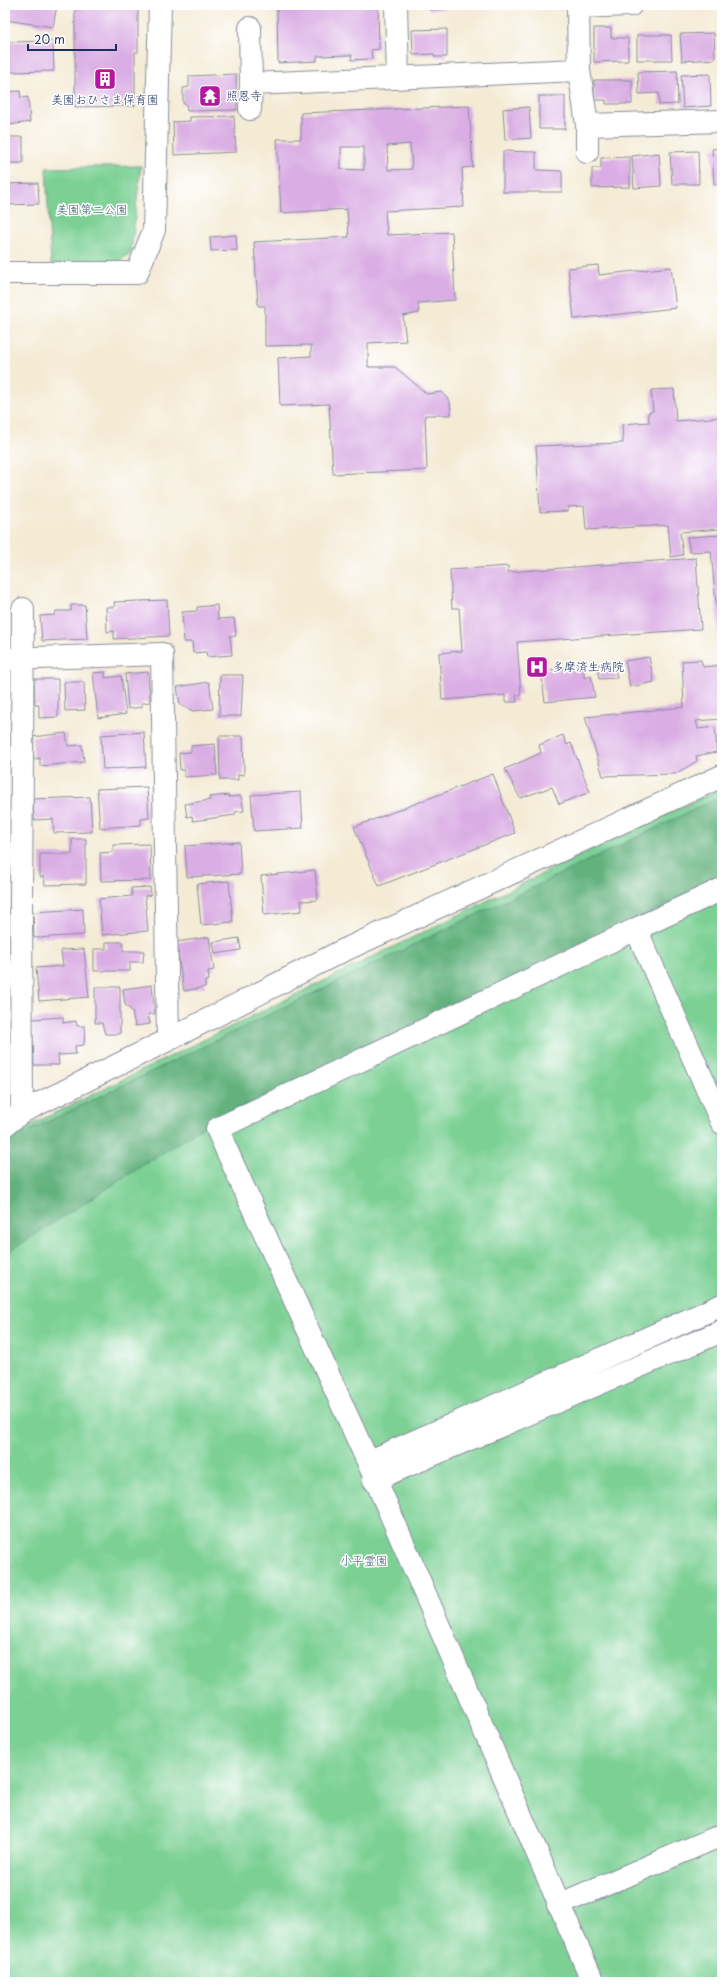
<svg xmlns="http://www.w3.org/2000/svg" width="727" height="1987" viewBox="0 0 727 1987" font-family="'Playpen Sans','Klee One',sans-serif">
<style>
.green{fill:#7bd094;stroke:#4b8079}
.forest{fill:#64b27e;stroke:#40706e}
.building{fill:#daaee4;fill-rule:evenodd}
.lines{fill:none;stroke-linecap:round;stroke-linejoin:round}
.minor-casing{stroke:#888d9a;stroke-width:24}
.minor{stroke:#fff;stroke-width:22}
.labels{text-anchor:middle;stroke-width:3;stroke-linejoin:round;paint-order:stroke}
.poi-label{font-size:12px;fill:#1b2f5e;stroke:#fff;text-anchor:start}
.park-label{font-size:12px;fill:#385f6e;stroke:#fff}
</style>
<rect width="100%" height="100%" fill="#fff"/>
<filter id="ink" filterUnits="userSpaceOnUse"><feTurbulence type="fractalNoise" baseFrequency=".025" numOctaves="2"/><feDisplacementMap in="SourceGraphic" scale="8" xChannelSelector="R" yChannelSelector="G"/><feConvolveMatrix kernelMatrix="1 2 1 2 8 2 1 2 1" color-interpolation-filters="sRGB"/></filter>
<filter id="wash" filterUnits="userSpaceOnUse"><feTurbulence type="fractalNoise" baseFrequency=".012" numOctaves="4" result="noise"/><feDisplacementMap in="SourceGraphic" scale="16" xChannelSelector="R" yChannelSelector="G"/><feGaussianBlur stdDeviation="0.9" result="paint"/><feColorMatrix in="noise" values="0 0 0 0 0 0 0 0 0 0 0 0 0 0 0 0 0 1.4 0 .05"/><feComposite in="paint" operator="in"/></filter>
<g filter="url(#wash)">
<rect width="100%" height="100%" fill="#f4ebd5"/>
<path class="green" d="M141,166L131,252L120,261L51,264L46,168Z
M722,788V1982H5V1140L14,1133L619,836Z"/>
<path class="forest" d="M722,796V879L215,1119L5,1254V1147L20,1135Z"/>
<g id="blocks">
<path class="building" d="M5,5H57L53,27L5,20Z
M75,5H138V52H135V106L75,107Z
M277,5H378L379,49L371,50L372,59L351,60L352,55L317,56V61L278,63Z
M429,5H444V9L429,10Z
M720,24H722V51H721Z
M594,28H611V38H628V61L594,62Z
M447,29V57H435L434,54L413,55L412,30Z
M714,33L715,59L682,61L680,34Z
M637,35H671L672,60H637Z
M53,41L54,71L9,72V42Z
M677,71L678,104L659,105V93L639,94L638,72Z
M236,74L237,110L187,111L186,104H183V88L189,87V76Z
M710,74L711,106L683,108L681,75Z
M594,80H632V104H606V100H594Z
M20,91L21,98L28,97L30,122L9,125L8,115H5V92Z
M539,96H565V129H539Z
M469,106L473,167L462,168L464,207L385,211L387,235L452,232L455,300L418,303L419,313L403,316L406,341L368,343V367H395L427,394L442,392L450,402L451,415H425L427,470L333,474L329,404L280,406L278,358L311,356V345L265,346V306H258L254,242L349,237L347,209L281,213L277,139H301V113ZM410,144L412,169L388,170L387,146ZM341,147H364V170L341,169Z
M529,107L531,138L505,140L503,109Z
M234,116L236,152L174,155L173,122L190,121V117Z
M5,131H8L7,137H23V163H5Z
M722,148V184H714L712,149Z
M503,151L536,152V170L562,171V192H503Z
M698,151L699,184H672L670,152Z
M659,153L661,186L634,188L632,156Z
M630,157V187L592,188V168H601V158Z
M38,183L39,204L5,205V184Z
M236,235L237,250L211,251L210,237Z
M598,265L599,275L671,267L676,308L574,319L568,268Z
M7,312L9,332L5,333V313Z
M674,389L676,421L722,417V529L680,532L683,555L671,557L668,525L586,530L584,506L568,507V511L540,512L536,446L623,443L622,424L649,422L648,413L653,411L651,390Z
M722,535V635H719L711,551L690,552L687,537Z
M696,558L701,629L517,642L521,695H516L517,702H505V695L442,700L439,653L462,651L459,608H452L450,570L508,566V572Z
M167,600L169,636L114,639V631L107,632L106,607H115L114,602Z
M71,605H85L87,639L42,641L40,616L55,615L56,611H71Z
M217,605L218,619L234,618L236,636H230L232,655L207,657L206,652L193,653L192,642H184L182,612L197,611V607Z
M649,657L654,682L630,687L625,661Z
M701,660L703,667L722,665V719L696,721L698,729L715,727L717,752L696,756L697,761L675,774L603,776L585,717L684,707L682,661Z
M614,664L617,678L599,679L597,665Z
M584,668V678L591,676L595,697L545,702L541,670Z
M105,672V678L121,676L126,714L98,718L93,673Z
M148,672L150,702L142,703V707L128,709L125,674Z
M220,675H243L241,716H219Z
M34,679H58V717L39,718V705H35Z
M64,682H84L85,710L65,711Z
M209,682L213,709L193,711L180,705L177,687Z
M144,732L146,767L103,769L101,735Z
M66,733L68,746L82,745L84,762L40,766V758L34,759L32,737Z
M563,735L567,745L571,743L590,792L559,804L552,787L520,798L505,769L541,753L539,745Z
M219,736H243L244,775L238,774V780H220Z
M215,744L217,775L184,777V770H180L179,753L191,752V746Z
M493,774L515,833L379,886L354,827Z
M147,787L149,818L141,819V825L100,828L97,789Z
M301,792L303,828L254,831L251,795Z
M229,795V797L241,796L244,811L235,812V815L193,821L192,816L187,817L185,804L210,800L209,797Z
M90,797L92,832L54,833L53,819L34,820L33,799Z
M72,839H86V884L45,885L44,877H40V854H72Z
M239,842L241,874L187,877L185,846Z
M150,844L151,880L101,881L100,853L113,852V845Z
M315,870L318,900L301,901L302,911L264,915L261,876Z
M229,881L233,922L201,925L197,884Z
M150,887L151,895L145,896L148,931L102,935L99,899L132,896L131,888Z
M83,909L84,935L34,938L33,912Z
M209,937L214,970L208,971L209,980L205,981V987L184,991L176,942Z
M239,938L241,950L215,954L213,942Z
M6,942L7,950L6,964H5Z
M106,942H123V951H144L143,962H130V971H94V949H106Z
M84,949L89,997L39,1001L36,968L63,966L61,950Z
M152,985L155,1014H148L150,1024L135,1026L132,1011L125,1005L123,989Z
M95,987H120V1034H105L102,1023H95Z
M63,1017V1023L76,1021L77,1026H85L84,1045L75,1046L76,1054L58,1055L59,1065H34L32,1019Z"/>
</g>
</g>
<g filter="url(#ink)">
<use href="#blocks" fill-opacity="0" stroke="#888d9a" stroke-width="1"/>
<g class="lines">
<g class="minor-casing">
<path id="minor" d="M396,5L398,78
M251,84L579,70
M250,109L251,84L250,28
M587,125L722,121
M587,152V125L579,70L578,7L631,5
M5,273H137L154,230L160,5
M5,659L162,654L168,1040
M636,929L722,889
M22,1112L21,901L23,609
M5,1125L22,1112L168,1040L338,953L722,776
M368,1462L722,1305
M374,1480L722,1331
M558,1905L722,1835
M593,1982L368,1462L217,1129L636,929L722,1123"/>
</g>
<use href="#minor" class="minor"/>
</g>
</g>
<defs>
<g id="building-square" transform="scale(1.15)"><rect x="-9" y="-9" width="18" height="18" rx="4" fill="#b5179e" stroke="#fff"/><path d="M-4-6H4V6H1V3H-1V6H-4ZM-2.5-4.3h1.7v1.8h-1.7ZM.8-4.3h1.7v1.8H.8ZM-2.5-1h1.7V.8h-1.7ZM.8-1h1.7V.8H.8Z" fill="#fff"/></g>
<g id="temple-square" transform="scale(1.15)"><rect x="-9" y="-9" width="18" height="18" rx="4" fill="#b5179e" stroke="#fff"/><path d="M0-6L5-2H3V0L6.5 2.5H4V6H1.5V3h-3V6H-4V2.5H-6.5L-3 0V-2H-5Z" fill="#fff"/></g>
<g id="hospital-square" transform="scale(1.15)"><rect x="-9" y="-9" width="18" height="18" rx="4" fill="#b5179e" stroke="#fff"/><path d="M-5-5h3v3.5h4V-5h3V5h-3V1.5h-4V5h-3Z" fill="#fff"/></g>
</defs>
<g fill-rule="evenodd">
<use href="#building-square" x="105" y="79"/>
<use href="#temple-square" x="210" y="96"/>
<use href="#hospital-square" x="537" y="667"/>
</g>
<g class="labels">
<g class="poi-label">
<text x="226" y="100">照恩寺</text>
<text x="105" y="104" text-anchor="middle">美園おひさま保育園</text>
<text x="552" y="671">多摩済生病院</text>
</g>
<g class="park-label">
<text x="92" y="214">美園第二公園</text>
<text x="364" y="1565">小平霊園</text>
</g>
</g>
<rect width="727" height="1987" fill="none" stroke="#fff" stroke-width="20"/>
<path d="M28 44v6h88v-6" fill="none" stroke="#1b2f5e" stroke-width="2"/>
<text x="34" y="44" font-size="12" fill="#1b2f5e" stroke="#ffffff" stroke-width="3" paint-order="stroke">20 m</text>
</svg>
